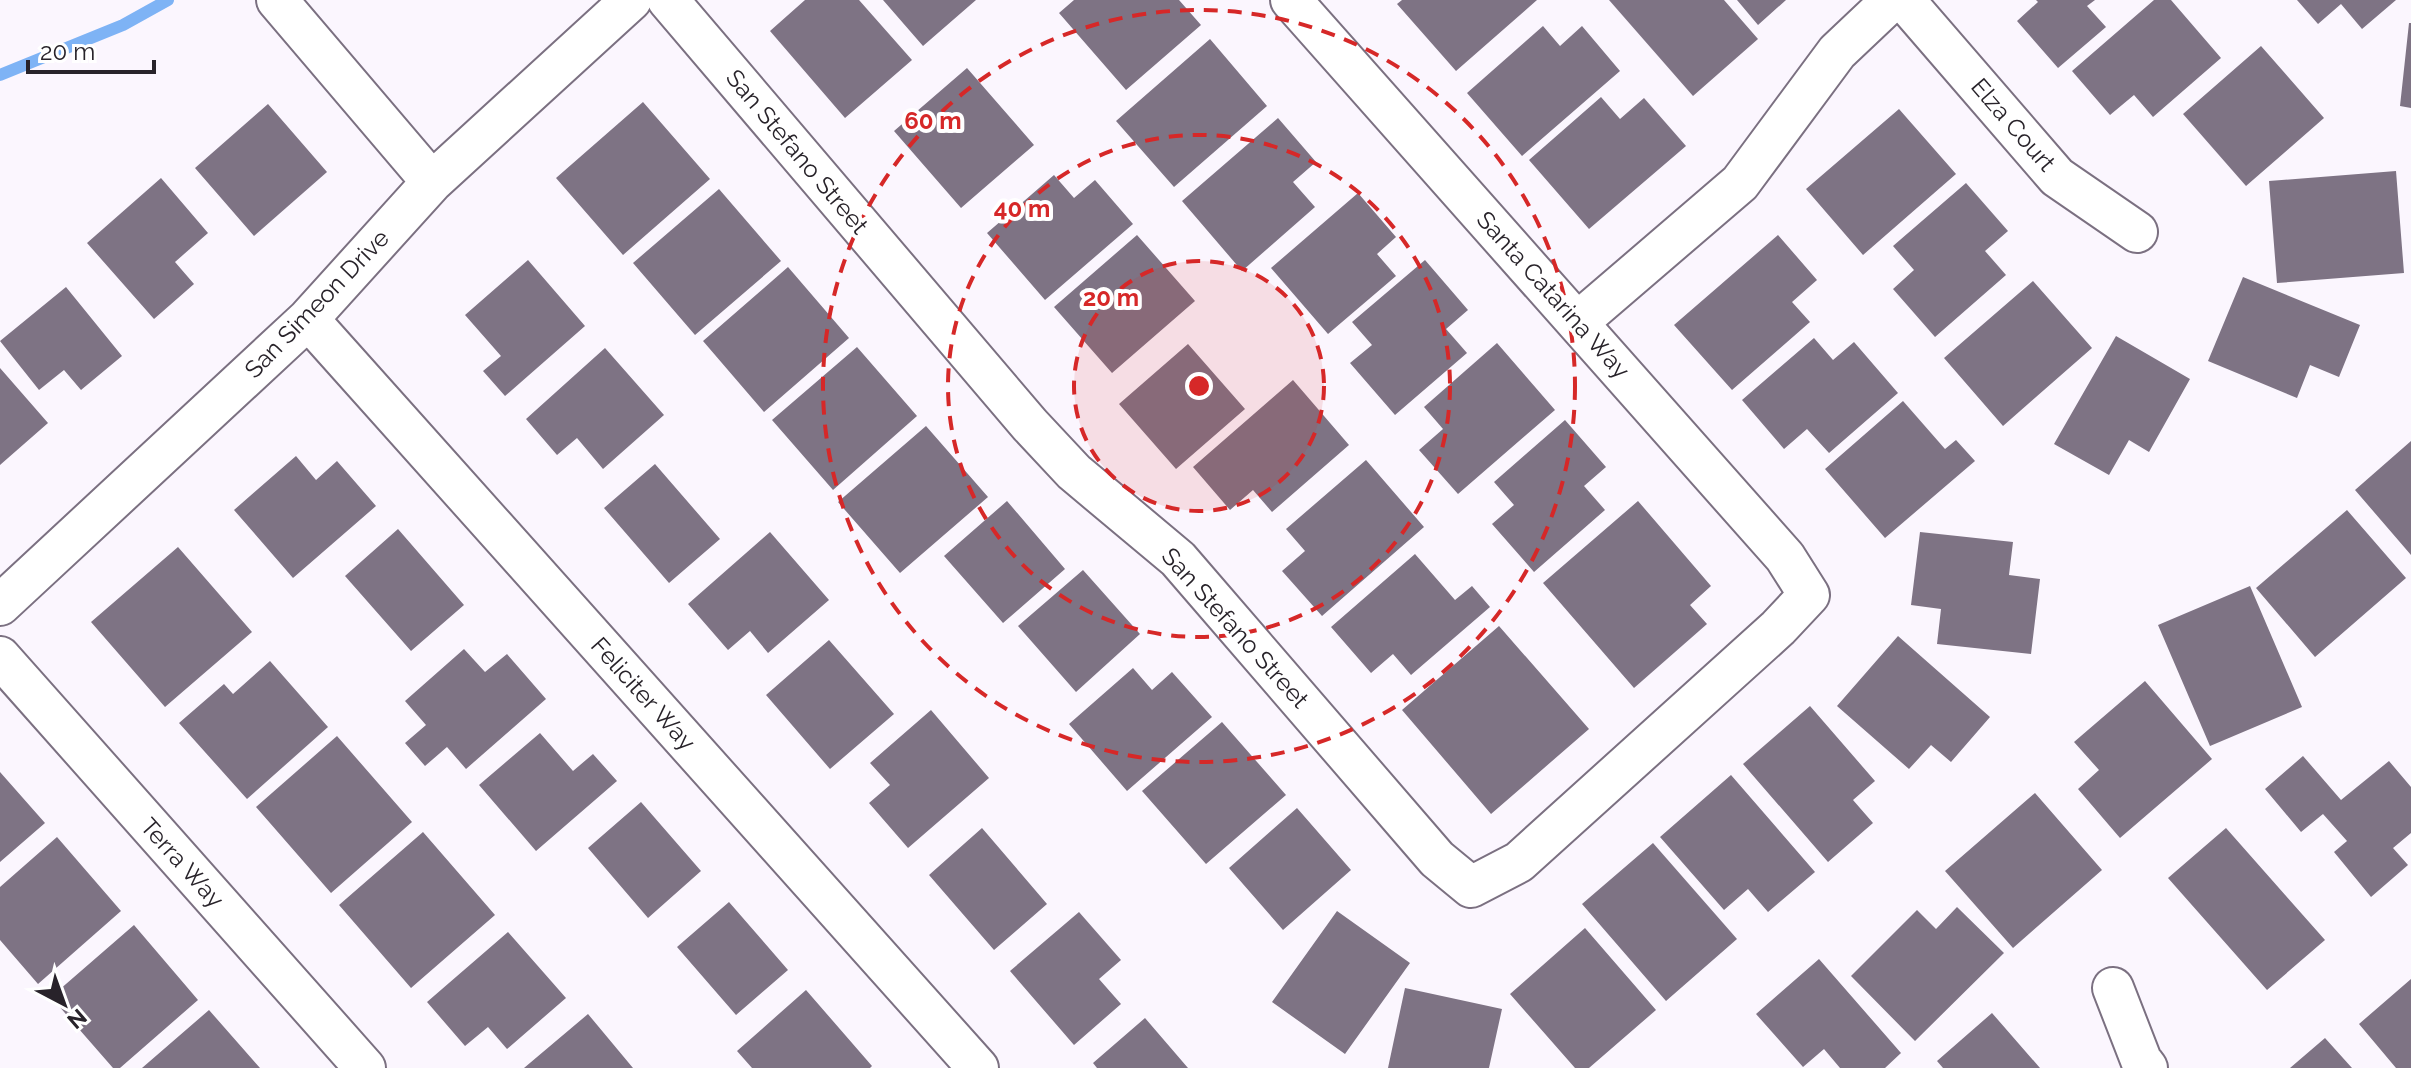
<svg xmlns="http://www.w3.org/2000/svg" width="2411" height="1068" viewBox="0 0 2411 1068" font-family="Raleway,sans-serif">
<style>
.lines{fill:none;stroke-linecap:round;stroke-linejoin:round}
.stream{stroke:#7eb3f5;stroke-width:12}
.building{fill:#7e7384}
.minor-casing{stroke:#7b7081;stroke-width:44}
.minor{stroke:#fff;stroke-width:40}
.ring{fill:none;stroke:#d62828;stroke-width:4;stroke-dasharray:14 10}
.labels{text-anchor:middle;stroke-width:8;stroke-linejoin:round;paint-order:stroke}
.street-label{font-size:24px;fill:#28232a;stroke:#fff}
.centre{fill:#d62828;stroke:#fff;stroke-width:4}
.ring-label{font-size:24px;text-anchor:middle;font-weight:bold;fill:#d62828;stroke:#fff;stroke-width:8;stroke-linejoin:round;paint-order:stroke}
</style>
<rect width="100%" height="100%" fill="#fbf6fe"/>
<g class="lines">
<path class="stream" d="M0,75L123,25L168,0"/>
</g>
<path class="building" d="M805,0H859L912,60L845,118L770,31Z
M883,0H976L923,46Z
M1074,0H1179L1201,25L1126,90L1059,13Z
M1402,0H1537L1456,71L1397,4Z
M1609,0H1724L1758,39L1693,96Z
M1737,0H1786L1758,25Z
M2036,0H2095L2087,6L2106,27L2058,68L2017,21L2038,2Z
M2154,0H2171L2221,58L2153,117L2134,95L2110,115L2072,71Z
M2297,0H2396L2362,29L2341,4L2318,24Z
M2409,23H2411V108L2400,106Z
M1543,26L1560,46L1582,26L1620,71L1522,156L1467,93Z
M1210,39L1267,106L1174,187L1116,121Z
M2261,46L2324,118L2246,186L2183,114Z
M967,68L1034,145L961,208L894,131Z
M1601,97L1620,119L1644,98L1686,146L1589,229L1529,160Z
M643,102L710,179L623,255L556,178Z
M268,104L327,172L254,236L195,168Z
M1899,109L1956,174L1863,255L1806,189Z
M1278,118L1316,162L1293,182L1315,207L1242,271L1182,201Z
M2396,171L2404,273L2277,283L2269,181Z
M1054,175L1074,198L1095,180L1133,224L1045,300L987,233Z
M161,178L208,233L175,262L194,284L154,319L87,243Z
M1966,183L2008,231L1985,251L2006,275L1935,337L1893,289L1914,270L1893,246Z
M719,189L781,261L695,335L633,263Z
M1358,193L1396,237L1377,254L1396,276L1328,334L1271,268Z
M1137,235L1195,301L1112,373L1054,307Z
M1778,235L1817,280L1792,302L1810,322L1732,390L1674,325Z
M528,260L585,326L505,396L483,371L501,356L465,315Z
M1425,260L1468,310L1446,329L1467,353L1395,415L1350,363L1372,345L1352,322Z
M788,267L849,338L764,412L703,341Z
M2243,277L2360,325L2339,377L2310,365L2297,398L2208,361Z
M2033,281L2092,348L2003,426L1944,358Z
M66,287L122,356L81,390L64,370L39,390L0,341Z
M2116,336L2190,379L2149,452L2129,440L2109,475L2054,444Z
M1814,338L1833,360L1854,342L1898,393L1829,453L1807,429L1784,449L1742,400Z
M1497,343L1555,410L1458,494L1419,450L1443,429L1424,407Z
M1188,344L1245,409L1176,469L1119,404Z
M857,347L917,416L833,490L772,420Z
M605,348L664,415L603,469L577,438L557,455L526,419Z
M0,368L48,423L0,465Z
M1293,380L1349,445L1272,512L1253,490L1230,510L1193,467Z
M1903,401L1945,449L1956,440L1975,461L1885,538L1825,469Z
M1565,420L1606,467L1584,486L1605,510L1534,572L1492,524L1514,505L1494,482Z
M926,426L988,497L900,573L838,502Z
M2411,441V555L2355,490Z
M296,456L316,480L337,461L376,506L293,578L234,510Z
M1366,460L1424,527L1322,616L1282,571L1305,551L1286,529Z
M655,464L720,539L669,583L604,508Z
M1007,501L1065,569L1003,623L944,556Z
M1638,501L1711,586L1690,605L1707,624L1634,688L1543,583Z
M2347,510L2406,578L2315,657L2256,588Z
M398,529L464,605L411,651L345,576Z
M770,532L829,600L768,653L750,631L728,650L688,604Z
M1920,532L2013,542L2009,575L2040,579L2031,654L1937,644L1941,609L1911,605Z
M178,547L252,632L165,707L91,622Z
M1415,554L1455,600L1472,586L1490,607L1411,675L1393,654L1371,673L1331,627Z
M1083,570L1140,634L1076,692L1018,626Z
M2250,586L2302,707L2210,746L2158,625Z
M1499,626L1589,729L1491,814L1402,710Z
M1898,636L1990,717L1951,762L1931,745L1909,769L1837,706Z
M829,640L894,714L830,769L766,695Z
M464,649L485,672L507,654L546,699L466,769L447,747L425,766L405,743L426,725L405,701Z
M270,661L328,727L247,799L179,723L224,684L233,694Z
M1133,668L1152,690L1172,672L1212,717L1127,791L1069,724Z
M2145,681L2212,759L2120,838L2078,789L2099,770L2074,742Z
M1810,706L1875,781L1853,800L1873,823L1828,862L1743,764Z
M931,710L989,778L908,848L869,803L890,785L870,763Z
M1222,722L1286,795L1206,864L1142,791Z
M540,733L573,771L593,754L617,781L536,851L479,785Z
M337,736L412,822L331,893L256,807Z
M2303,756L2341,800L2389,761L2411,787V833L2393,848L2408,865L2371,897L2334,852L2347,841L2323,814L2301,832L2265,789Z
M0,772L45,823L0,862Z
M1731,775L1815,872L1768,912L1748,889L1724,910L1660,837Z
M2035,793L2102,870L2013,948L1945,871Z
M641,802L701,871L648,918L588,848Z
M1297,808L1351,870L1283,930L1229,868Z
M982,828L1047,904L994,950L929,875Z
M2226,828L2325,940L2267,990L2168,878Z
M423,832L495,915L411,988L339,905Z
M57,837L121,911L38,984L0,940V887Z
M1653,843L1737,939L1666,1001L1582,904Z
M729,902L788,970L736,1015L677,947Z
M1957,907L2004,953L1915,1041L1851,976L1917,910L1936,929Z
M1337,911L1410,963L1345,1054L1272,1002Z
M1079,912L1121,960L1099,979L1121,1004L1074,1045L1010,971Z
M134,925L198,1000L120,1068H113L51,997Z
M1585,928L1656,1010L1589,1068H1575L1510,994Z
M508,932L566,998L507,1049L488,1027L465,1046L427,1002Z
M1819,959L1901,1053L1885,1068H1840L1824,1049L1803,1067L1756,1014Z
M2411,979V1068H2396L2359,1024Z
M1405,988L1502,1009L1489,1068H1388Z
M806,990L872,1066L870,1068H752L737,1051Z
M209,1010L260,1068H142Z
M1992,1013L2040,1068H1943L1937,1061Z
M588,1014L633,1068H524Z
M1145,1018L1188,1068H1097L1093,1063Z
M2325,1038L2352,1068H2290Z"/>
<g class="lines">
<g class="minor-casing">
<path id="minor" d="M277,0L432,182
M668,0L1030,425L1074,472L1178,559L1437,859L1471,887L1519,862L1778,628L1809,595L1785,557L1291,0
M1904,0L2057,177L2137,232
M308,319L978,1068
M1578,322L1740,183L1837,52L1892,0
M0,605L308,319L432,182L631,0
M0,657L365,1068
M2113,988L2141,1060L2147,1068"/>
</g>
<use href="#minor" class="minor"/>
</g>
<circle cx="1199" cy="386" r="125" fill="#d62828" fill-opacity=".12"/>
<g class="ring">
<circle cx="1199" cy="386" r="125"/>
<circle cx="1199" cy="386" r="251"/>
<circle cx="1199" cy="386" r="376"/>
</g>
<g class="labels">
<g class="street-label">
<text transform="translate(2013 125) rotate(49)" y="8">Elza Court</text>
<text transform="translate(797 152) rotate(50)" y="8">San Stefano Street</text>
<text transform="translate(1553 295) rotate(48)" y="8">Santa Catarina Way</text>
<text transform="translate(317 304) rotate(-46)" y="8">San Simeon Drive</text>
<text transform="translate(1235 628) rotate(48)" y="8">San Stefano Street</text>
<text transform="translate(643 694) rotate(48)" y="8">Feliciter Way</text>
<text transform="translate(182 863) rotate(48)" y="8">Terra Way</text>
</g>
</g>
<circle cx="1199" cy="386" r="12" class="centre"/>
<g class="ring-label">
<text x="933" y="129">60 m</text>
<text x="1022" y="217">40 m</text>
<text x="1111" y="306">20 m</text>
</g>
<g transform="translate(64 1004) rotate(139)" stroke="#ffffff" stroke-width="6" paint-order="stroke">
<path d="M0-6L14 30L0 20L-14 30Z" fill="#28232a"/>
<text y="-12" font-size="22" font-weight="bold" text-anchor="middle" fill="#28232a">N</text>
</g>
<path d="M28 60v12h126v-12" fill="none" stroke="#28232a" stroke-width="4"/>
<text x="40" y="60" font-size="24" fill="#28232a" stroke="#ffffff" stroke-width="6" paint-order="stroke">20 m</text>
</svg>
